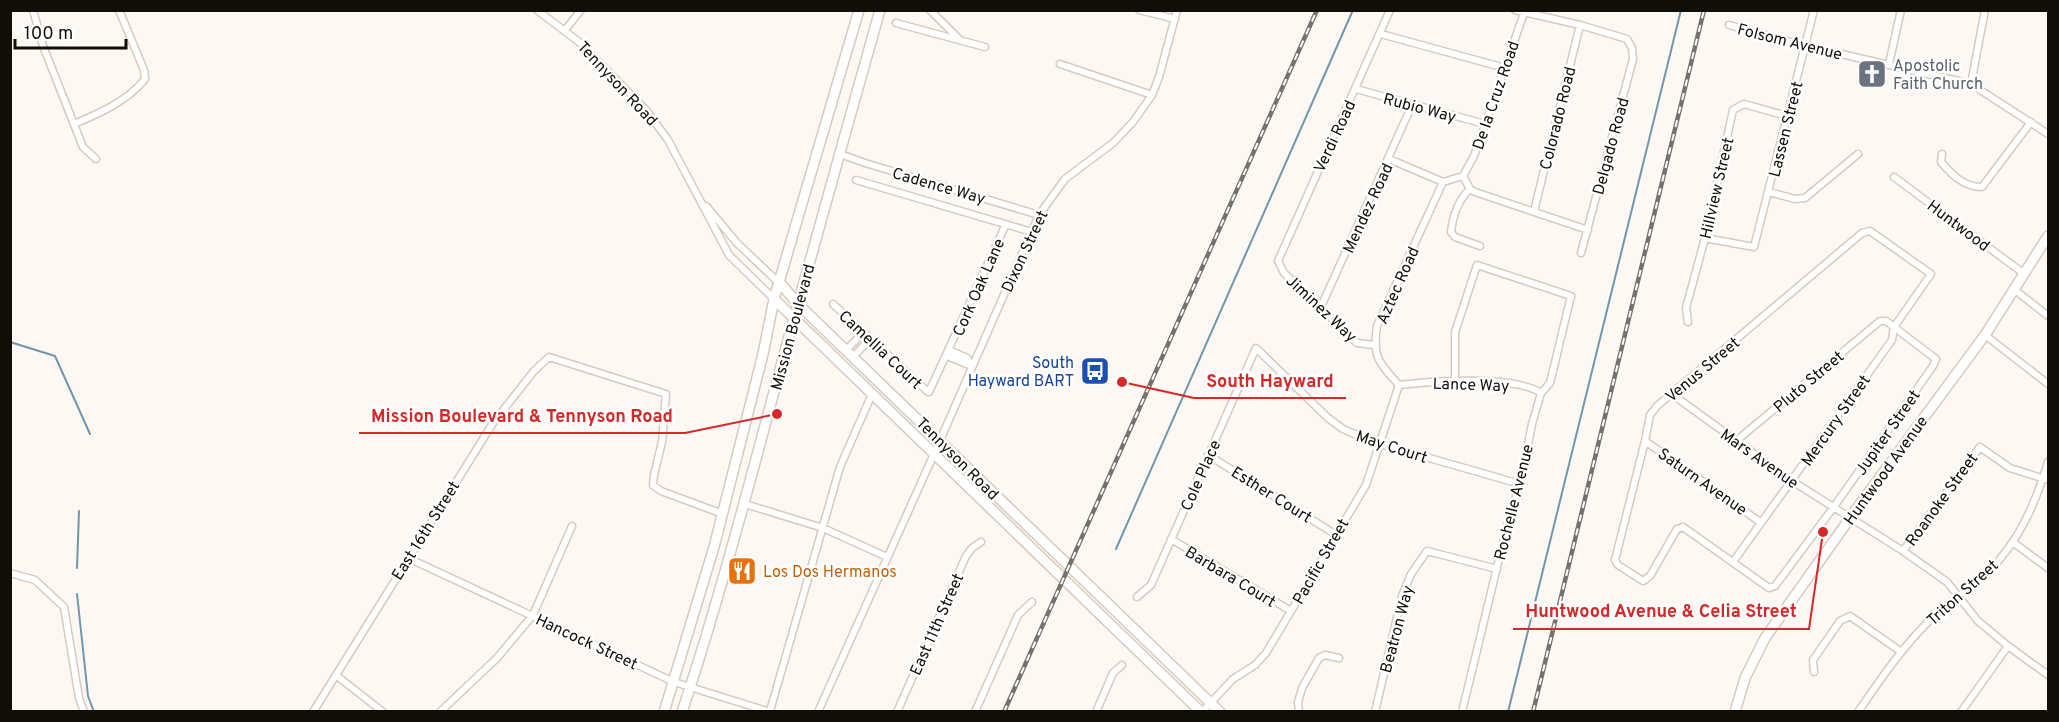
<svg xmlns="http://www.w3.org/2000/svg" width="2059" height="722" viewBox="0 0 2059 722" font-family="Overpass,sans-serif">
<style>
.lines{fill:none;stroke-linecap:round;stroke-linejoin:round}
.stream{stroke:#7097ac;stroke-width:2}
.street-casing{stroke:#d7cabe;stroke-width:9}
.secondary-casing{stroke:#d7cabe;stroke-width:12}
.primary-casing{stroke:#d7cabe;stroke-width:12}
.street{stroke:#fff;stroke-width:6}
.secondary{stroke:#fff;stroke-width:9}
.primary{stroke:#fff;stroke-width:9}
.rail-casing{stroke:#75716c;stroke-width:4.5}
.rail{stroke:#fff;stroke-width:2;stroke-dasharray:7;stroke-linecap:butt}
.labels{text-anchor:middle;stroke-width:5;stroke-linejoin:round;paint-order:stroke}
.street-label{font-size:16px;fill:#110d09;stroke:#fff}
.worship-label{font-size:16px;fill:#5b616d;stroke:#fff;text-anchor:start}
.transit-label{font-size:16px;fill:#164399;stroke:#fff;text-anchor:end}
.food-label{font-size:16px;fill:#c56008;stroke:#fff;text-anchor:start}
.leader{fill:none;stroke:#d62828;stroke-width:2}
.callout-dot{fill:#d62828;stroke:#fff;stroke-width:2}
.callout-label{font-size:18px;text-anchor:middle;font-weight:bold;fill:#d62828;stroke:#fff;stroke-width:5;stroke-linejoin:round;paint-order:stroke}
</style>
<rect width="100%" height="100%" fill="#fdf8f3"/>
<g class="lines">
<path class="stream" d="M10,342L55,356L90,434
M1116,549L1353,10
M77,568L79,511
M77,594L88,696L94,712
M1508,712L1681,10"/>
<g class="street-casing">
<path id="street" d="M33,10L43,46L83,147L96,159
M537,10L579,42L646,110L668,140L729,255L774,299
M930,10L959,39
M1139,10L1175,19
M1515,10L1580,25L1627,39L1632,48L1633,59L1581,253
M896,23L985,47
M1729,25L1798,44L1971,84L2048,134
M565,30L581,10
M1381,34L1505,68
M1060,64L1152,95
M1889,64L1901,10
M1971,84L1985,10
M1356,89L1485,124
M74,124C98,114 128,101 145,79L144,70L119,10
M840,154L865,163L1039,215
M1942,154L1941,162C1952,175 1964,187 1982,187L2031,122
M1389,159L1443,182L1463,176L1470,189L1475,192L1588,230
M1463,176L1474,156L1524,13
M1894,177L2023,273
M856,180L1032,232
M1470,189C1458,200 1453,215 1451,232L1455,237L1480,246
M1769,192L1795,199L1805,198L1858,154
M706,206L737,243L779,283
M1534,211L1580,25
M1705,238L1754,247L1814,10
M2015,290L2048,316
M833,304L927,391L929,392L1006,224
M1320,309L1412,105
M1688,322L1686,308L1705,238L1733,110L1744,104L1787,116
M1985,335L2048,384
M1374,345L1357,343L1284,273L1278,261L1390,10
M846,350L863,333
M949,350L967,358L972,366
M947,356L972,366
M853,357L870,339
M1455,382V332L1477,265L1571,296L1550,383L1541,393L1532,424L1520,484L1507,526L1462,712
M1399,385C1379,363 1372,357 1377,326L1443,182
M1399,385C1432,381 1514,375 1541,393
M1673,395L1792,481L1903,551L1947,582L1978,621L2008,646L2048,675
M1645,441L1760,522
M1208,455L1335,534
M745,504L823,528L887,557
M1171,539L1291,611
M2014,543L2048,568
M1903,551L1980,447L2010,468L2048,480
M408,558L674,682L770,712
M1733,562L1892,340L1894,327L1931,274L1870,231L1862,233L1657,406L1650,415L1645,441L1615,560L1618,565L1643,581L1650,576L1677,529L1683,527L1769,588L1775,586L1833,508L1933,366L1936,359L1886,321H1880L1736,441
M10,573L35,580L64,607L79,698L84,712
M1137,597L1151,585L1256,348L1328,418L1343,429L1370,441L1520,484
M1814,672L1813,660L1840,621L1850,616L1900,651
M337,676L383,712
M770,711L840,467L872,394
M313,712L493,423L534,371L549,357L666,394L662,442L654,475L653,485L661,491L723,514
M440,712L497,658L533,615L572,526
M818,712L934,454L1039,215L1065,179L1113,143L1133,122L1152,95L1159,77L1177,10
M897,712L966,556L972,548L981,542
M975,712L1018,615L1032,602
M1096,712L1113,673L1122,665
M1202,712L1233,679L1255,665L1266,653L1366,485L1399,385
M1299,712L1298,702L1302,688L1319,658L1325,655L1339,658
M1375,712L1402,596L1411,574L1427,551L1497,569
M1858,712C1880,680 1901,649 1928,622C1946,603 1969,590 1988,572C2019,542 2036,502 2048,462
M1961,712L2008,646"/>
</g>
<g class="secondary-casing">
<path id="secondary" d="M780,283L798,304L1220,712
M774,299L1201,712
M1735,712L1745,678L1765,638L1855,511L1985,335L2048,236"/>
</g>
<g class="primary-casing">
<path id="primary" d="M664,712L714,547L763,354L774,299L859,10
M682,712C725,583 757,452 793,322C821,218 851,114 880,10"/>
</g>
<use href="#street" class="street"/>
<use href="#secondary" class="secondary"/>
<use href="#primary" class="primary"/>
<g class="rail-casing">
<path id="rail" d="M1004,712L1317,10
M1533,712L1704,10"/>
</g>
<use href="#rail" class="rail"/>
</g>
<defs>
<g id="church-square" transform="scale(1.5)"><rect x="-9" y="-9" width="18" height="18" rx="4" fill="#6b7280" stroke="#fff"/><path d="M-1.2-6h2.4v3.5h3.3v2.4h-3.3V6h-2.4V-.1h-3.3v-2.4h3.3Z" fill="#fff"/></g>
<g id="bus-square" transform="scale(1.5)"><rect x="-9" y="-9" width="18" height="18" rx="4" fill="#1a4fb4" stroke="#fff"/><path d="M-5-6H5V4H4V6H2V4H-2V6H-4V4H-5ZM-3.5-4V0h7V-4ZM-3.5 1.2v1.5H-2V1.2ZM2 1.2v1.5H3.5V1.2Z" fill="#fff"/></g>
<g id="restaurant-square" transform="scale(1.5)"><rect x="-9" y="-9" width="18" height="18" rx="4" fill="#e8710a" stroke="#fff"/><path d="M-5-6h1v4h1v-4h1v4h1v-4h1v5L-1.5 .5V6h-2V.5L-5-1ZM5-6V6H3V1.5H1.5Q1.5-4 5-6Z" fill="#fff"/></g>
</defs>
<g fill-rule="evenodd">
<use href="#church-square" x="1872" y="74"/>
<use href="#bus-square" x="1095" y="371"/>
<use href="#restaurant-square" x="742" y="571"/>
</g>
<g class="labels">
<g class="street-label">
<text transform="translate(1790 41) rotate(14)" y="6">Folsom Avenue</text>
<text transform="translate(618 83) rotate(47)" y="6">Tennyson Road</text>
<text transform="translate(1495 95) rotate(-71)" y="6">De la Cruz Road</text>
<text transform="translate(1420 107) rotate(15)" y="6">Rubio Way</text>
<text transform="translate(1557 118) rotate(-76)" y="6">Colorado Road</text>
<text transform="translate(1785 129) rotate(-76)" y="6">Lassen Street</text>
<text transform="translate(1334 136) rotate(-65)" y="6">Verdi Road</text>
<text transform="translate(1610 146) rotate(-75)" y="6">Delgado Road</text>
<text transform="translate(939 185) rotate(16)" y="6">Cadence Way</text>
<text transform="translate(1716 188) rotate(-77)" y="6">Hillview Street</text>
<text transform="translate(1367 208) rotate(-65)" y="6">Mendez Road</text>
<text transform="translate(1959 225) rotate(37)" y="6">Huntwood</text>
<text transform="translate(1024 251) rotate(-65)" y="6">Dixon Street</text>
<text transform="translate(1397 285) rotate(-66)" y="6">Aztec Road</text>
<text transform="translate(978 287) rotate(-66)" y="6">Cork Oak Lane</text>
<text transform="translate(1322 308) rotate(43)" y="6">Jiminez Way</text>
<text transform="translate(792 327) rotate(-75)" y="6">Mission Boulevard</text>
<text transform="translate(881 349) rotate(43)" y="6">Camellia Court</text>
<text transform="translate(1702 369) rotate(-40)" y="6">Venus Street</text>
<text transform="translate(1808 381) rotate(-40)" y="6">Pluto Street</text>
<text transform="translate(1471 384) rotate(2)" y="6">Lance Way</text>
<text transform="translate(1835 420) rotate(-55)" y="6">Mercury Street</text>
<text transform="translate(1887 432) rotate(-55)" y="6">Jupiter Street</text>
<text transform="translate(1392 446) rotate(18)" y="6">May Court</text>
<text transform="translate(958 458) rotate(45)" y="6">Tennyson Road</text>
<text transform="translate(1760 458) rotate(35)" y="6">Mars Avenue</text>
<text transform="translate(1885 470) rotate(-54)" y="6">Huntwood Avenue</text>
<text transform="translate(1200 475) rotate(-66)" y="6">Cole Place</text>
<text transform="translate(1703 481) rotate(35)" y="6">Saturn Avenue</text>
<text transform="translate(1272 494) rotate(32)" y="6">Esther Court</text>
<text transform="translate(1941 499) rotate(-54)" y="6">Roanoke Street</text>
<text transform="translate(1513 502) rotate(-76)" y="6">Rochelle Avenue</text>
<text transform="translate(425 530) rotate(-58)" y="6">East 16th Street</text>
<text transform="translate(1320 561) rotate(-60)" y="6">Pacific Street</text>
<text transform="translate(1231 576) rotate(31)" y="6">Barbara Court</text>
<text transform="translate(1962 592) rotate(-42)" y="6">Triton Street</text>
<text transform="translate(936 624) rotate(-66)" y="6">East 11th Street</text>
<text transform="translate(1396 629) rotate(-75)" y="6">Beatron Way</text>
<text transform="translate(587 641) rotate(25)" y="6">Hancock Street</text>
</g>
<g class="worship-label">
<text x="1893" y="71">Apostolic<tspan x="1893" dy="18">Faith Church</tspan></text>
</g>
<g class="transit-label">
<text x="1074" y="368">South<tspan x="1074" dy="18">Hayward BART</tspan></text>
</g>
<g class="food-label">
<text x="763" y="577">Los Dos Hermanos</text>
</g>
</g>
<path class="leader" d="M1122 382L1194 398H1346M777 414L685 433H359M1823 532L1809 629H1513"/>
<g class="callout-dot">
<circle cx="1122" cy="382" r="6"/>
<circle cx="777" cy="414" r="6"/>
<circle cx="1823" cy="532" r="6"/>
</g>
<g class="callout-label">
<text x="1270" y="387">South Hayward</text>
<text x="522" y="422">Mission Boulevard &amp; Tennyson Road</text>
<text x="1661" y="617">Huntwood Avenue &amp; Celia Street</text>
</g>
<rect width="2059" height="722" fill="none" stroke="#110d09" stroke-width="24"/>
<path d="M15 39v9h111v-9" fill="none" stroke="#110d09" stroke-width="3"/>
<text x="24" y="39" font-size="18" fill="#110d09" stroke="#ffffff" stroke-width="4.5" paint-order="stroke">100 m</text>
</svg>
